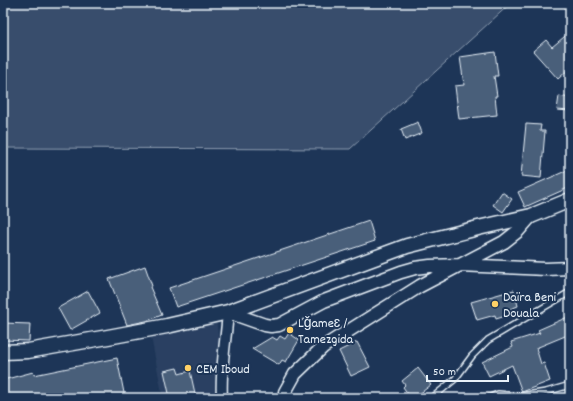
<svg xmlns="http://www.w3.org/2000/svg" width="573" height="401" viewBox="0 0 573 401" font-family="Dekko,sans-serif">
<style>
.built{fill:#2a4162}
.green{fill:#374d6c;stroke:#909fb2}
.building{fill:#495e7a;stroke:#e8f1f8}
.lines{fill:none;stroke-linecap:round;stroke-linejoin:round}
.service-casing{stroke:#e8f1f8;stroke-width:8}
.minor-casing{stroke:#e8f1f8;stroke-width:13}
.tertiary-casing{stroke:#e8f1f8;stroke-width:15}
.secondary-casing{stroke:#e8f1f8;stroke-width:17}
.service{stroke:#1d3557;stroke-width:5}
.minor{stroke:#1d3557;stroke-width:10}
.tertiary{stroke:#1d3557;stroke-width:12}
.secondary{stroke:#1d3557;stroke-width:14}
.poi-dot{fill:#ffd166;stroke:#1d3557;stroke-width:1.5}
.labels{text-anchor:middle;stroke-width:4;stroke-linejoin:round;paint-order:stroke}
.poi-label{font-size:14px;fill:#e8f1f8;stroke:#1d3557;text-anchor:start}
</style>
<rect width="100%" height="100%" fill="#1d3557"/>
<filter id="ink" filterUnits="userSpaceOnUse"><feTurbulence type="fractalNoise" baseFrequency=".025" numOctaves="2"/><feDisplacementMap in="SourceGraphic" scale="8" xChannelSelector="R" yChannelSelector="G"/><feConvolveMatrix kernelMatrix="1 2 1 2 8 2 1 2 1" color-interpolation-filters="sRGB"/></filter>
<g filter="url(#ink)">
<path class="built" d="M216,321L219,339V398H163L151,337Z"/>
<path class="green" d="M3,3H511L350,149L3,148Z"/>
<path class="building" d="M570,32V68L558,79L533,51L546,40L552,47Z
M495,52L498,76H494L497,96H495L497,115L459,119L455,86L464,85L460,57Z
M559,96L570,98V111L557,110Z
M418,122L422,133L405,140L401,129Z
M526,124L541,125L540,131H545L541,178L521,176Z
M570,169V187L525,207L518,192Z
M502,192L512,199L503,212L493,205Z
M369,221L375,241L176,307L169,288Z
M145,266L152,286L150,287L162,315L146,321L127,325L109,279Z
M514,290L518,306L510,309L512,314L496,319L495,315L477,320L471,302Z
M88,291L100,313L70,330L58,308Z
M570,316V334L536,348L541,364L544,363L550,381L522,392L512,365L489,376L482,362L513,347L511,342L540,333L538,330Z
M3,323L30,324L29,341L3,340Z
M289,333L299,340L286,362L282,360L279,365L252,349L272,337L277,340L280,336L285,339Z
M357,342L370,367L351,376L339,351Z
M117,358L125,398H3V380L33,372L34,375Z
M177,368L179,374L190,371L196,398H170L164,371Z
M418,368L431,385L414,398H411L403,387L405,385L402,381Z"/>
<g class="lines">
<g class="service-casing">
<path id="service" d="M432,398L455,379L472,356L488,340L570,292
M488,398L498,394L520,396L546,392L570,385"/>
</g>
<g class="minor-casing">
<path id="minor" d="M222,398C220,369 226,341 228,312"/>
</g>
<g class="tertiary-casing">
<path id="tertiary" d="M228,312L265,325L271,326L279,325L324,301L401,272L415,268L430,266L459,265L546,269L570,268
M285,398V392L295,374L323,347L420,286L504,242L518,231L531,216"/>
</g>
<g class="secondary-casing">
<path id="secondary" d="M3,352L28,351L108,337L167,326L228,312L407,246L478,228L531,216L570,200"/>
</g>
<use href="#service" class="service"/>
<use href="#minor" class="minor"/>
<use href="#tertiary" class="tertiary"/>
<use href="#secondary" class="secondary"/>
</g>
</g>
<g class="poi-dot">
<circle cx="495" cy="304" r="4"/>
<circle cx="290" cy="330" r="4"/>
<circle cx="188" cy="368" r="4"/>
</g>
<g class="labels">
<g class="poi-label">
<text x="503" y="301">Daïra Beni<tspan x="503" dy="16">Douala</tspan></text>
<text x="298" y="327">Lǧameɛ /<tspan x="298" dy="16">Tamezgida</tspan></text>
<text x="196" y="373">CEM Iboud</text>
</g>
</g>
<rect width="573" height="401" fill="none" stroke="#1d3557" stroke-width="16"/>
<rect x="8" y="8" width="557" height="385" fill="none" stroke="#e8f1f8" stroke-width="1.5" filter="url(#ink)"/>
<path d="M427 375v6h81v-6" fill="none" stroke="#e8f1f8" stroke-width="2"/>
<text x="433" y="375" font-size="12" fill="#e8f1f8" stroke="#1d3557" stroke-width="3" paint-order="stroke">50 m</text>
</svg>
